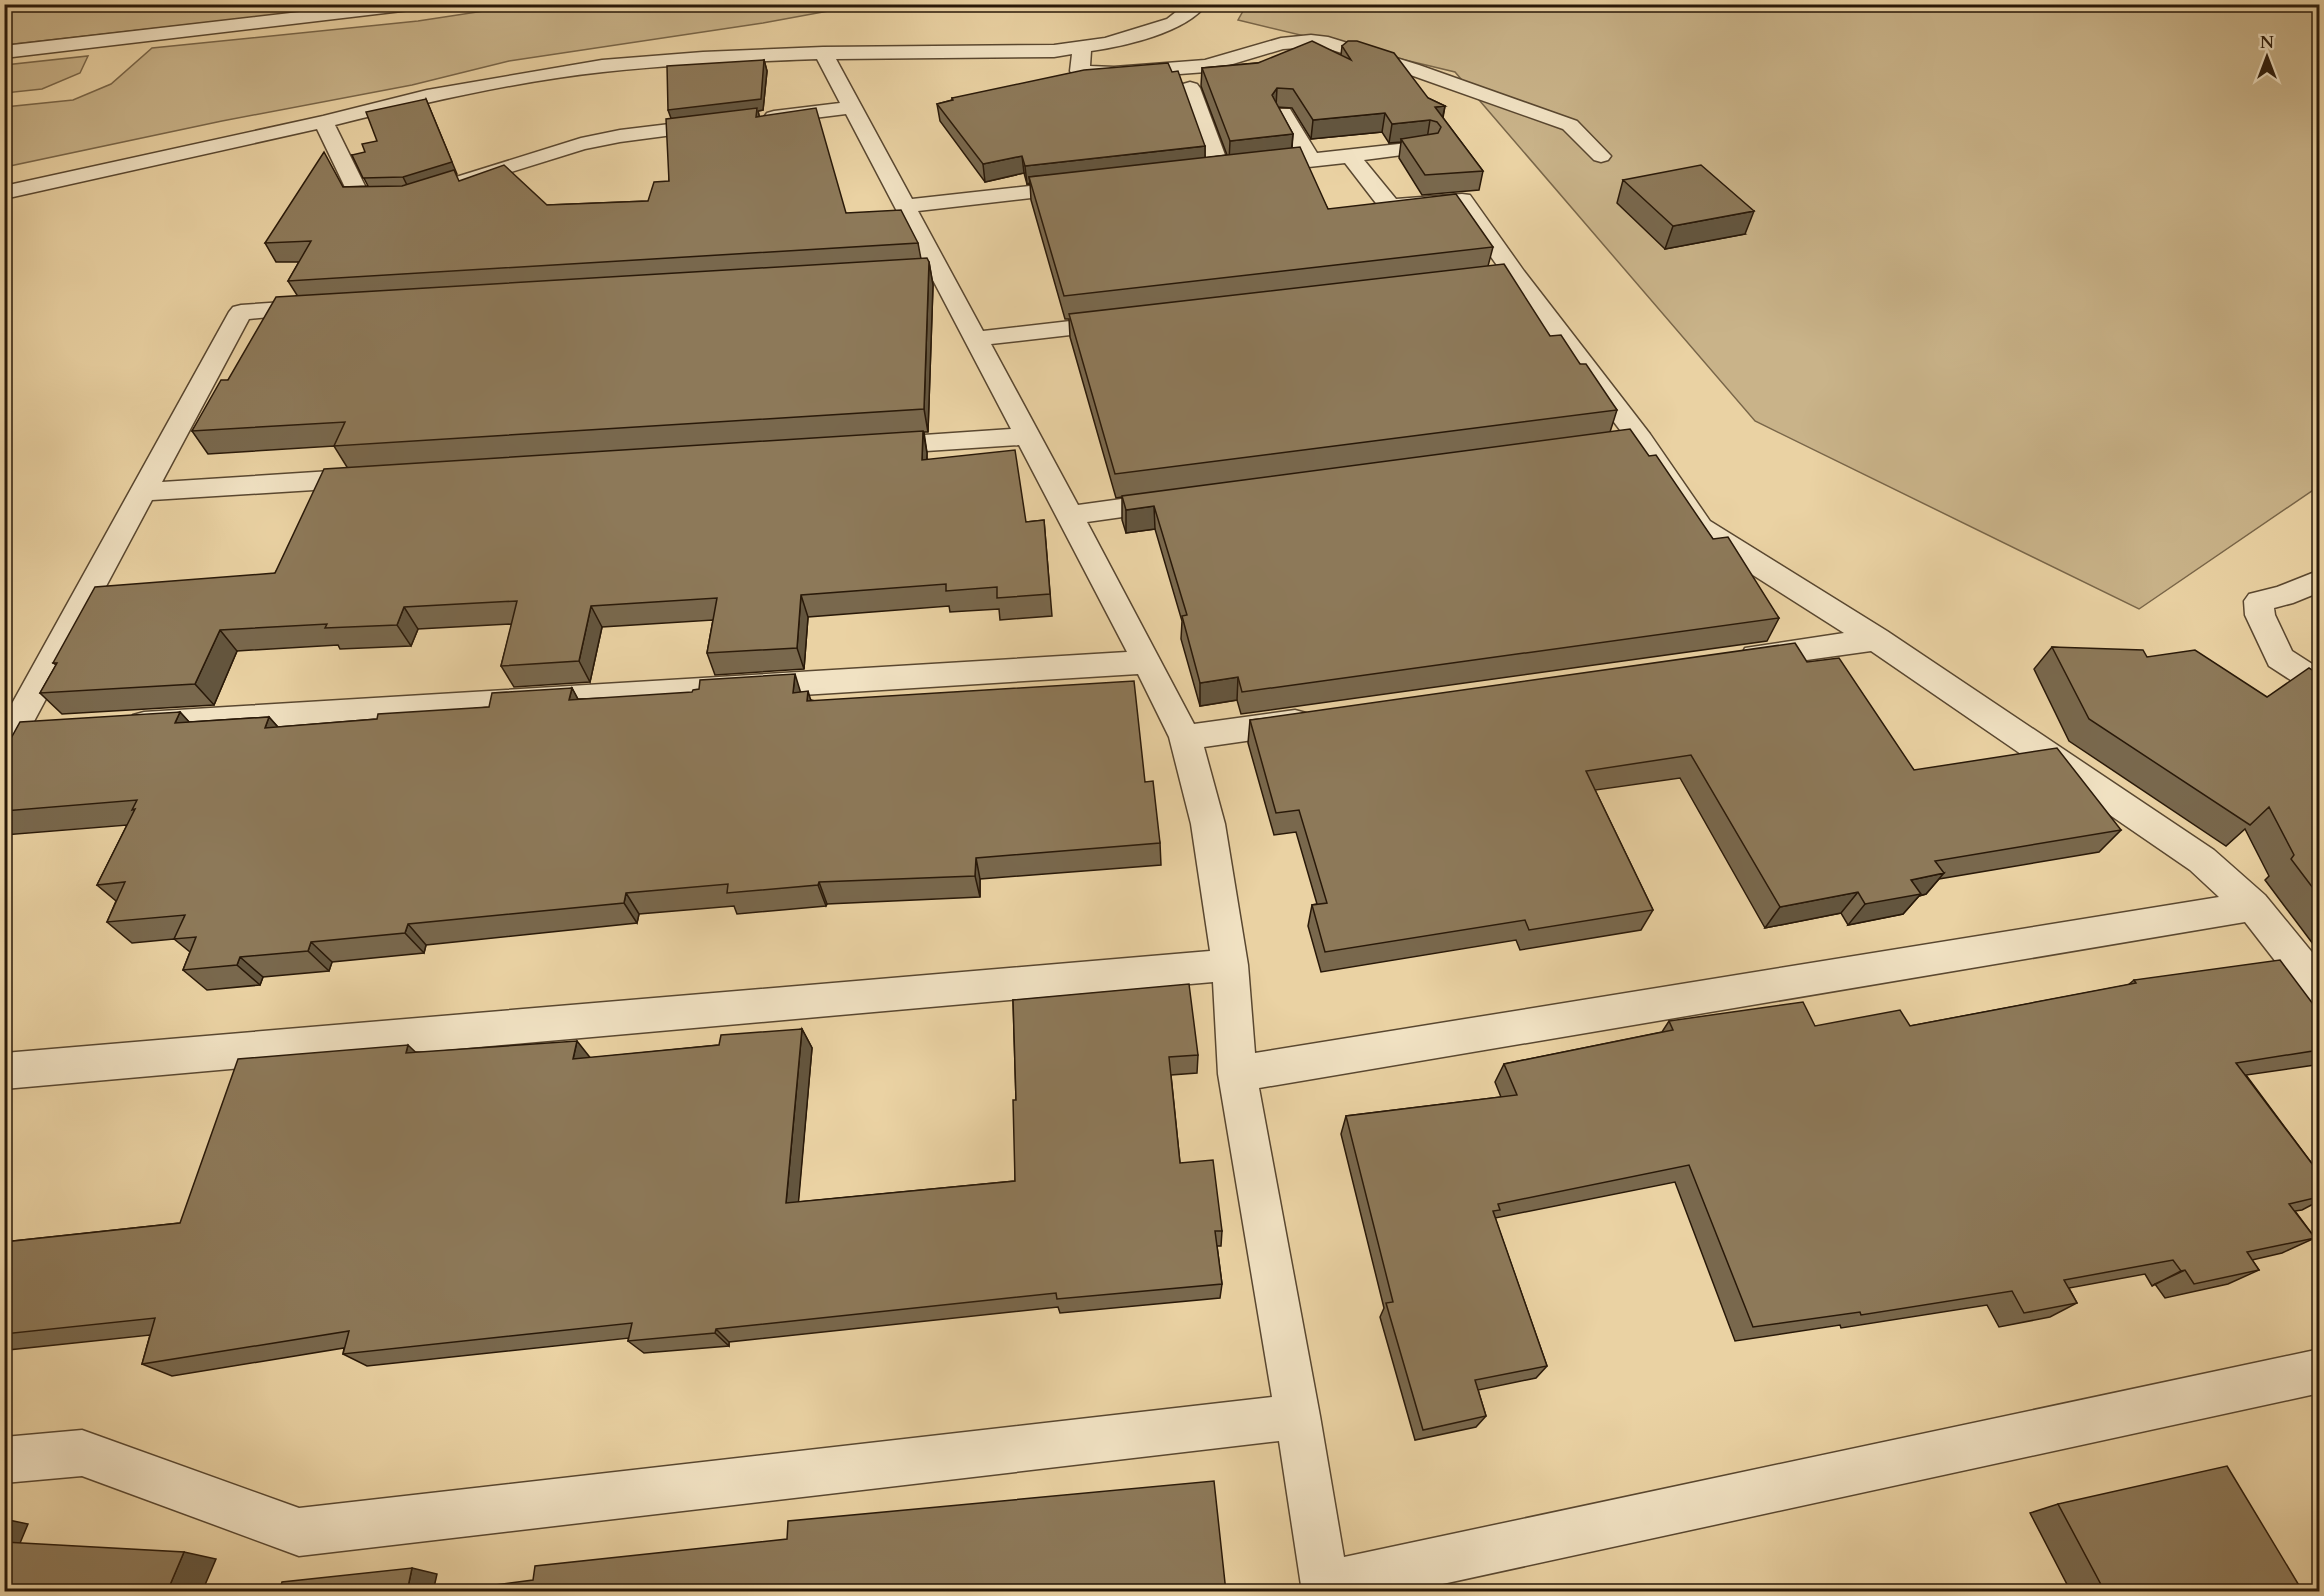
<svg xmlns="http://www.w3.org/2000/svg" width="2324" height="1596" viewBox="0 0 2324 1596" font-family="Cardo,serif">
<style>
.green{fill:#c9b389;stroke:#796649;stroke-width:1.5}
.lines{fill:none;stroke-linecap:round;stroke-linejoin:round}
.minor-casing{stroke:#594730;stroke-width:3}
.minor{fill:#f1e2c3;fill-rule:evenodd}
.wall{fill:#79684d;stroke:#291909;stroke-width:1.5}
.shaded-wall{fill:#63553e;stroke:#291909;stroke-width:1.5}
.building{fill:#8d7959;stroke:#291909;stroke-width:1.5}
</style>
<rect width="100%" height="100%" fill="#ead2a3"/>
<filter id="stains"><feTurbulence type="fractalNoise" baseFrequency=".00333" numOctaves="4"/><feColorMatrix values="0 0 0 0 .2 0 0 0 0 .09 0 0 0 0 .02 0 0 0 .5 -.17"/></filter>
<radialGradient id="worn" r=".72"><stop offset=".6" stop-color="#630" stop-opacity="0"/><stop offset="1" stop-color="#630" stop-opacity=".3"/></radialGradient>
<path class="green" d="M529,4L861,5L763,23L509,61L412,85L222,121L5,167V107L73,100L111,84L152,48L418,21Z
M1247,4L2319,5V486L2139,609L1755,421L1455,72L1238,20Z
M4,5H365L5,45Z
M88,56L80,73L42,89L5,93V65Z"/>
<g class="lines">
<g class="minor-casing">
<path id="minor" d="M368,4H428L419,9L4,58V46Z
M1186,4H1207C1185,33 1125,46 1091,51L1090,66L1114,67L1205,60L1281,38L1311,35L1328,37L1419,65L1577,121L1611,156L1608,160L1601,162L1594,160L1563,129L1405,73L1326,48L1311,47L1283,49L1206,72L1114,79L1073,75L1070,71L1072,54L1054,57L836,59L912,199L1075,181L1083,182L1086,187L1083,192L1075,193L918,211L983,331L1114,316L1122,318L1126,323L1122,328L1114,330L991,344L1078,505L1165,493L1175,496L1179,502L1175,508L1165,511L1087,522L1194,724L1295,710L1306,713L1311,722L1306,731L1295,734L1204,747L1225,824L1248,965L1255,1053L2219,897L2190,870L1871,651L1756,667L1745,664L1741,656L1745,648L1844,633L1690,535L1632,446L1508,281L1456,207L1390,212L1382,211L1345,163L1263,172L1256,170L1253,166L1256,162L1298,156L1273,113L1276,109H1290L1317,153L1426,141L1433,143L1436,147L1433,151L1364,160L1396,199L1462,194L1470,195L1524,271L1650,434L1710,521L1887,631L2214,850L2265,895L2320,962V1006L2307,1002L2245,922L1259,1088L1320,1416L1344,1557L2320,1349V1393L1406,1592H1302L1279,1441L299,1556L82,1476L4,1483V1437L82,1430L299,1508L1272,1397L1218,1074L1213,982L4,1089V1053L1210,951L1191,824L1169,737L1138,674L144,736L133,733L128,724L133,715L144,712L1127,652L1019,445L880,454L871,452L867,446L871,440L880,438L1011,429L846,114L774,123L767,121L764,117L767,113L774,111L840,103L817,59C745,62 674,64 603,72C512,82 423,103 335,125L368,192L401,193L404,198L401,203L361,205L353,204L317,129L4,199V186L323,116L427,90L602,60L703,52L823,47L1054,45L1105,38L1167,19Z
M1190,82L1197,84L1200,88L1231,171L1228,175L1221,177L1214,175L1211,171L1180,88L1183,84Z
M711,119L718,121L721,125L718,129L620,142L585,149L463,187L456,185L452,181L456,177L581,138L620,130Z
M314,300L322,302L326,307L322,312L249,319L162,482L362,469L371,472L375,478L371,484L362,487L152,500L15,757L4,760V718L229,312L233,307L241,305Z
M2320,570V592L2293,603L2274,608L2275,615L2292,651L2320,669V695L2309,692L2269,666L2245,615L2244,601L2249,594L2277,587Z"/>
</g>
<use href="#minor" class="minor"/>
</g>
<path class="wall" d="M1342,46L1428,98L1445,106L1443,118L1483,171L1479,190L1422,195L1399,158L1401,142L1389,143L1382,132L1311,139L1292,108L1278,107L1293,134L1292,148L1328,209L1493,247L1488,266L1550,336L1580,364L1617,410L1610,432L1649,456L1713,539L1779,618L1767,641L1241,714L1237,700L1200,706L1181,639L1182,621L1155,529L1126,533L1122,520V497L1116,498L1070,337L1069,319H1065L1031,200L1030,183L1027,184L1024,173L985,182L940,121L937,104L952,100V98L1205,146V158L1227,155L1201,86L1202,68L1341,55Z
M764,60L767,71L763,110L758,111L759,116L846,213L918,243L921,259L929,262L933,285L928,432H924L927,453V459L1026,522L1044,520L1052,616L1000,620L999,609L950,612L949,606L808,617L804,669L715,675L707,653L713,620L602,627L590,682L514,687L501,666L512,624L418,629L411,646L340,649L338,645L237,651L214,705L62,714L40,693L56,665L53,663L275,573L347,467L334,446L208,454L192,431L228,380L297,295L288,281L299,262H276L265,243L343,187L368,186L352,155L459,181L547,205L648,201L669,181L671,118Z
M1623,180L1745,234L1665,249L1617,203Z
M2052,647L2147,657L2267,697L2319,675V952L2265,880L2269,876L2245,829L2226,846L2069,741L2034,669Z
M1807,662L1914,770L2121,830L2099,852L1939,879L1926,894L1919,896L1903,914L1848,925L1841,913L1765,928L1680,778L1595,790L1653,910L1641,930L1520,950L1516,940L1321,972L1308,926L1312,905L1317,904L1296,832L1274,835L1248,743L1250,720Z
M572,688L578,699L801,692L811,700L1145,782L1160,843L1161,865L980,879V897L827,904L826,906L737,914L734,906L639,914L637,923L426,945L424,953L332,962L329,971L263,977L260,985L207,990L183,970L190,952L174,939L132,943L107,922L116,901L97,885L127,825L4,835V751L180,712L189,722L269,717L278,727L377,719L489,707Z
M2134,980L2319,1012V1062L2315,1065L2246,1075L2319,1173V1201L2302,1210L2295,1211L2315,1238L2282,1253L2252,1260L2259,1270L2228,1284L2165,1298L2155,1284L2152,1286L2145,1274L2069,1288L2077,1303L2050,1317L1999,1327L1987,1305L1841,1328L1840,1325L1735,1341L1675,1182L1495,1218L1547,1366L1536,1378L1478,1390L1486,1416L1476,1427L1415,1440L1380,1317L1384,1308L1341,1134L1346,1116L1501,1097L1495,1082L1504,1064L1662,1032L1669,1021L1815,1026H1910L2128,985Z
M1013,1000L1198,1055L1197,1073L1171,1075L1180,1163L1222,1231L1221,1246H1217L1222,1284L1220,1298L1060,1313L1058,1307L729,1342V1346L644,1353L628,1341L629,1338L367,1366L343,1354L344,1348L172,1376L142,1364L150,1335L8,1350L4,1360V1242L180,1223L416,1052L590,1058L719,1045L802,1029L812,1048L798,1202L1015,1181L1016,1100Z
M2058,1504L2303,1592H2071L2030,1513Z"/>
<path class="shaded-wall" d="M764,60L767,71L763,110L758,111L762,127L672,121L668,110Z
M1277,88L1276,107L1272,95Z
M426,99L457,174L409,189L403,177Z
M1445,106L1441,125L1435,107Z
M1385,113L1382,132L1311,139L1313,120Z
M1430,120L1427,139H1401V142L1389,143L1392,124Z
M1293,134L1291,153L1229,161L1230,141Z
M1205,146V163L1029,177L1030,183L1027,184L1025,166Z
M1022,156L1024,173L985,182L983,164Z
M1754,211L1745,234L1665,249L1673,226Z
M929,262L933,285L928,432L924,409Z
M923,431L927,453L926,482L922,460Z
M1154,506L1155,529L1126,533V510Z
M801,595L808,617L804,669L797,648Z
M591,606L602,627L590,682L579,661Z
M404,607L418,629L411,646L397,625Z
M220,630L237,651L214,705L195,684Z
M795,674L802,697L793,693Z
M1238,677L1237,700L1200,706V683Z
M572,688L584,711L569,700Z
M808,691L815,714L807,701Z
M180,712L201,735L175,723Z
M269,717L289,740L265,728Z
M976,858L980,879V897L975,876Z
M1944,873L1926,894L1919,896L1903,914L1848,925L1865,904L1911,880Z
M819,882L827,904L826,906L818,885Z
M1858,892L1841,913L1765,928L1780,907Z
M626,893L639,914L637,923L624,903Z
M408,924L426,945L424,953L405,933Z
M311,942L332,962L329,971L308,951Z
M240,957L263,977L260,985L237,965Z
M802,1029L812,1048L797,1219L786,1203Z
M577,1041L592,1060L573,1059Z
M408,1045L427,1063L406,1053Z
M2185,1270L2155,1284L2152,1286L2181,1271Z
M716,1329L729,1342V1346L715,1333Z
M4,1349L8,1350L4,1360Z
M4,1519L28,1524L18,1548L4,1545Z
M184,1552L216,1559L202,1592H167Z
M412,1568L437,1574L433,1592H407Z"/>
<path class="building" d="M1312,41L1351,60L1342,46L1348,41H1357L1394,53L1428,98L1445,106L1435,107L1483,171L1425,175L1401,139L1438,133L1441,127L1437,122L1430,120L1392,124L1385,113L1313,120L1293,89L1277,88L1272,95L1293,134L1230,141L1202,68L1258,63Z
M764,60L761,99L668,110L667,66Z
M1168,63L1172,72L1178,71L1205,146L1025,166L1022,156L983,164L937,104L953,100L952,98L1084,70Z
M426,99L452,162L403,177L363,178L352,155L365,152L362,144L377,141L366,112Z
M757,108L756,117L816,108L846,213L901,210L918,243L288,281L311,241L265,243L324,152L343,187L402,186L454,170L459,181L504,165L547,205L648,201L654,182L669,181L666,119Z
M1300,147L1328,209L1456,194L1493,247L1064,296L1029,177Z
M1701,165L1754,211L1673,226L1623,180Z
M927,258L929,262L924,409L334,446L345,422L192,431L221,380H228L276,297Z
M1504,264L1550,336L1561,335L1580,364H1586L1617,410L1115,474L1069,314Z
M1630,429L1649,456L1656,455L1713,539L1728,537L1779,618L1242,692L1238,677L1200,683L1182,616L1187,615L1154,506L1126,510L1122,496Z
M923,431L922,460L1015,450L1026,522L1044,520L1050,594L997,598V587L946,591V584L801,595L797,648L707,653L717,598L591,606L579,661L501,666L517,601L404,607L397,625L325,628L327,624L220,630L195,684L40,693L57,663H53L95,587L275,573L324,469Z
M1795,643L1807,662L1839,658L1914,770L2057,748L2121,830L1935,861L1944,873L1911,880L1921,894L1865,904L1858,892L1780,907L1691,755L1586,771L1653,910L1529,930L1525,920L1325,952L1312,905L1327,903L1299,810L1276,813L1250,720Z
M2052,647L2143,650L2147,657L2195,650L2267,697L2309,668L2319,675V896L2291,859L2294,855L2269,807L2250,825L2089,719Z
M795,674L793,693L808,691L807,701L1134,681L1145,782L1153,781L1160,843L976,858L975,876L819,882L818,885L727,893L728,884L626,893L624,903L408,924L405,933L311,942L308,951L240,957L237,965L183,970L196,937L174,939L185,915L107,922L125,882L97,885L135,809L132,810L137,800L4,811V751L20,722L180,712L175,723L269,717L265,728L377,719L378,714L489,707L492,693L572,688L569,700L692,692L693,690L699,689L700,680Z
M2280,960L2319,1012V1050L2236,1063L2319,1173V1197L2289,1204L2315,1238L2247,1252L2259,1270L2194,1284L2185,1270L2181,1271L2173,1260L2064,1280L2077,1303L2024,1313L2012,1291L1861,1315L1860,1312L1753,1327L1689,1165L1498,1204L1500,1210L1493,1211L1547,1366L1475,1380L1486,1416L1423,1430L1386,1303L1393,1302L1346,1116L1517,1095L1504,1064L1673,1030L1669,1021L1803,1002L1815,1026L1900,1010L1910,1026L2136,983L2134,980Z
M1189,984L1198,1055L1169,1057L1180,1163L1213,1160L1222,1231H1215L1222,1284L1057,1299L1056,1293L716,1329L715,1333L628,1341L632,1323L343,1354L349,1331L142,1364L155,1318L4,1334V1242L180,1223L238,1059L408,1045L406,1053L577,1041L573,1059L719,1045L721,1035L802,1029L786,1203L1015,1181L1013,1100H1016L1013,1000Z
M2227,1466L2303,1592H2105L2058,1504Z
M1214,1481L1226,1592H443L533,1580L535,1566L787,1539L788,1521Z
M4,1542L184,1552L167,1592H4Z
M412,1568L407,1592H279L282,1582Z"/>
<rect width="2324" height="1596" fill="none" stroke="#ead2a3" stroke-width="24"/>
<rect x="6" y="6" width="2312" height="1584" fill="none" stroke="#291909" stroke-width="3"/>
<rect x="12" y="12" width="2300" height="1572" fill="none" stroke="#291909" stroke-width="1.5"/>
<g transform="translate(2267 57)" stroke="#f1e2c3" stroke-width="4.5" paint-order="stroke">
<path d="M0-4.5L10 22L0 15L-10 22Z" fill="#291909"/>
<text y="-9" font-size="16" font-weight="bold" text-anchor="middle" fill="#291909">N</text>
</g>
<rect width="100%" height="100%" filter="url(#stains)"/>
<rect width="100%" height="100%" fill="url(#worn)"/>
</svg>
